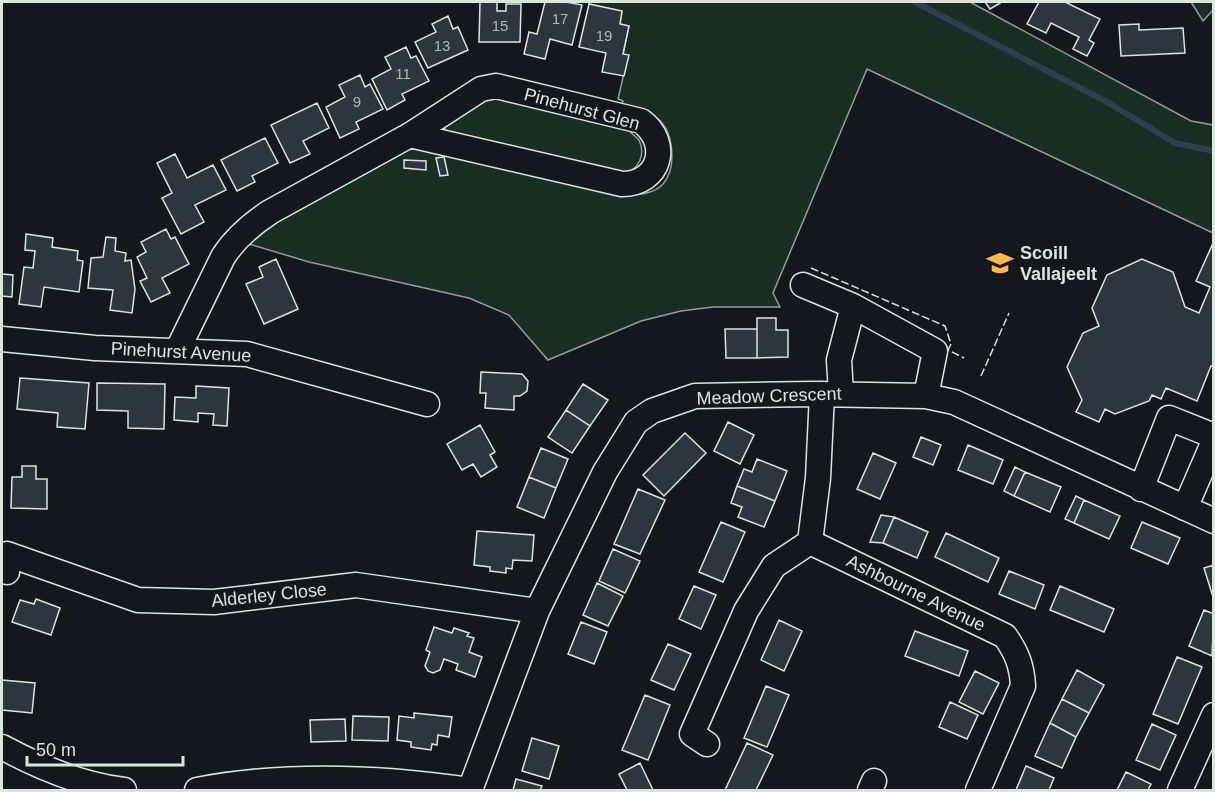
<svg xmlns="http://www.w3.org/2000/svg" width="1215" height="792" viewBox="0 0 1215 792" font-family="Helvetica,sans-serif">
<style>
.green{fill:#1a2d24;stroke:#939e99;stroke-width:1.5}
.lines{fill:none;stroke-linecap:round;stroke-linejoin:round}
.stream{stroke:#2f3f4d;stroke-width:6}
.building{fill:#2c363c;stroke:#d8e6dc;stroke-width:1.5}
.minor-casing{stroke:#d8e6dc;stroke-width:27}
.minor{stroke:#14181c;stroke-width:24}
.fence{stroke:#d8e6dc;stroke-width:1.5;stroke-dasharray:8 3;stroke-linecap:butt}
.labels{text-anchor:middle;stroke-width:4.5;stroke-linejoin:round;paint-order:stroke}
.number-label{font-size:15px;fill:#adbab4}
.street-label{font-size:18px;fill:#d8e6dc;stroke:#14181c}
.poi-label{font-size:18px;font-weight:bold;fill:#d8e6dc;stroke:#14181c;text-anchor:start}
</style>
<rect width="100%" height="100%" fill="#14181c"/>
<path class="green" d="M589,2H970L1191,121L1213,125V233L867,69L773,293L780,307H713L681,311L641,321L548,360L509,315L469,298L309,262L246,243L253,234L407,147L628,195C639,195 655,193 663,184C677,168 674,131 657,118C648,111 632,110 621,107L623,101L618,99L628,56L623,54L629,26L620,24L622,11L589,4Z
M1191,2H1213V10L1203,21Z
M487,96L627,129L639,140C646,155 639,169 624,174L447,132L444,127Z"/>
<g class="lines">
<path class="stream" d="M915,2L1107,102L1175,143L1214,151"/>
</g>
<path class="building" d="M480,2H497V11H506V4H521L520,42H479Z
M545,2H566L582,5L572,45L550,39L545,59L524,54L529,32L537,34Z
M985,2H1002L990,9Z
M1039,2H1065L1100,19L1089,40L1094,43L1087,56L1073,49L1079,37L1051,23L1046,33L1027,24Z
M589,4L622,11L620,24L629,26L623,54L629,55L624,76L602,72L606,53L579,47Z
M448,16L453,29L458,27L468,50L428,68L415,42L436,32L432,24Z
M1139,24V30L1183,28L1185,53L1121,56L1119,25Z
M406,47L411,58L416,56L429,81L402,94L405,100L387,110L372,79L391,69L385,57Z
M360,75L365,87L370,84L383,109L356,122L359,129L340,138L326,107L345,97L339,85Z
M317,103L329,128L303,141L310,154L290,163L271,125Z
M265,138L278,163L252,176L255,182L237,191L221,160Z
M175,154L187,178L213,165L226,190L195,205L204,222L181,234L162,198L172,193L157,163Z
M444,157L448,175L440,176L436,158Z
M404,160L426,161V170L404,168Z
M166,229L171,239L175,237L189,264L162,278L170,293L151,302L140,281L147,278L137,257L146,252L141,242Z
M26,234L53,238L52,247L78,251L77,260L83,261L79,292L44,287L41,307L19,304L24,267L33,268L35,251L25,250Z
M106,237L116,238L115,251L126,253L125,261L131,260L135,289L132,313L110,310L113,290L88,288L91,258L103,257Z
M1214,241V367L1211,366L1197,401L1166,388L1161,399L1152,395L1149,401L1115,414L1105,409L1099,422L1076,412L1082,400L1067,367L1083,333L1099,326L1092,308L1107,275L1142,259L1173,272L1185,307L1199,313L1210,287L1196,281Z
M276,259L298,309L264,324L246,284L263,277L259,267Z
M2,261V274L13,275L12,297L2,296Z
M757,318H776V330H788V357L757,358Z
M725,329H757V358H726Z
M481,372L522,374L528,381L527,391L520,396H514V410L485,408L486,393H480Z
M20,378L89,383L85,429L57,427L58,413L17,409Z
M97,383L165,384L164,429L128,428V411L97,410Z
M583,384L608,400L590,426L566,410Z
M196,386L229,388L227,426L213,425L214,414L198,413V422L174,420L175,397L196,398Z
M566,410L590,426L572,453L548,437Z
M728,422L754,435L740,464L714,451Z
M480,425L495,452L490,455L497,467L481,477L473,464L462,470L447,444Z
M685,433L706,453L664,496L643,475Z
M921,437L941,445L933,465L913,457Z
M968,445L1003,460L993,484L958,470Z
M541,448L568,459L556,488L529,477Z
M873,453L896,463L880,499L857,489Z
M757,459L787,471L775,501L737,486L744,469L752,472Z
M22,466H36V479H47V509L11,508L12,477H22Z
M1015,467L1025,472L1014,496L1004,491Z
M1025,472L1061,487L1050,512L1014,496Z
M529,477L556,488L544,518L517,507Z
M737,486L775,501L764,527L738,517L742,507L731,503Z
M638,489L665,500L640,554L614,544Z
M1076,496L1084,500L1074,523L1065,519Z
M1084,500L1120,516L1109,539L1074,523Z
M881,515L894,517L883,543L870,542Z
M894,517L928,532L917,558L883,543Z
M721,522L745,532L723,582L699,572Z
M1142,522L1180,538L1168,564L1131,548Z
M477,531L534,535L532,561L513,560L512,569L506,568V573L490,571V567L474,565Z
M946,533L999,558L988,582L935,557Z
M613,549L640,561L625,593L599,581Z
M1214,565V597H1213L1204,568Z
M1009,571L1044,585L1035,609L999,594Z
M597,583L623,596L608,626L583,615Z
M694,586L716,595L701,629L679,619Z
M1060,586L1114,609L1104,632L1050,610Z
M36,599L60,608L51,635L12,622L20,600L34,604Z
M1204,610L1214,614L1212,656L1189,646Z
M779,620L802,631L784,671L761,660Z
M581,622L607,632L594,664L568,654Z
M434,627L452,633L454,628L469,633L467,636L474,638L469,652L482,657L475,677L456,670L458,664L444,659L440,670L433,673L428,671L425,666L430,652L426,650Z
M915,631L968,651L959,676L905,656Z
M668,644L691,654L674,690L651,680Z
M1177,657L1202,667L1178,724L1153,714Z
M1077,670L1104,685L1089,713L1062,699Z
M975,671L999,683L983,714L959,702Z
M2,680L35,683L32,713L2,710Z
M766,686L789,695L767,747L744,738Z
M645,695L670,705L648,760L622,750Z
M1062,699L1089,713L1076,737L1050,723Z
M950,702L978,715L967,739L939,727Z
M414,713L452,717L449,737L438,735L437,745L432,744L431,750L411,747V742L397,740L399,716L414,718Z
M353,716L389,717L388,741L352,740Z
M345,719L346,741L311,742L310,720Z
M1050,723L1076,737L1062,768L1035,756Z
M1152,724L1176,735L1160,770L1136,760Z
M532,738L559,746L549,779L522,771Z
M747,743L773,755L756,790H725Z
M640,763L653,790H627L619,774Z
M1026,766L1054,778L1049,790H1016Z
M1126,772L1151,784L1148,790H1117Z
M516,779L542,786L540,790H513Z"/>
<g class="lines">
<g class="minor-casing">
<path id="minor" d="M803,285L853,306
M2,339L95,348L247,354L427,404
M178,349L223,257C235,238 252,224 270,212L410,135L481,89L496,86L641,121C671,143 660,184 622,184L410,135
M822,394L818,478L810,542L1005,636C1017,653 1022,666 1023,686L978,790
M841,394L839,360L853,306L935,351L926,396
M1141,489L1169,418L1214,436
M1185,508L1214,441
M7,572V554L138,600L214,602L356,585L537,611
M707,744L692,734L746,611L774,566L810,542
M2,747C39,767 81,785 124,790
M197,790C285,773 381,777 470,790
M470,790L537,611L605,472L636,422L652,411L695,396L813,394L926,396L954,402L1214,521
M870,790L874,781
M1180,790L1214,715"/>
</g>
<use href="#minor" class="minor"/>
<path class="fence" d="M811,268L945,326L951,344L948,350L964,358
M981,376L1009,313"/>
</g>
<defs>
<g id="school-bare" transform="scale(2.07)"><path d="M0-5L7-2L0 1L-7-2ZM-4 1L0 2.5L4 1V4Q0 6-4 4Z" fill="#ffb74d" stroke="#14181c" stroke-width="2.5" paint-order="stroke"/></g>
</defs>
<g fill-rule="evenodd">
<use href="#school-bare" x="1000" y="263"/>
</g>
<g class="labels">
<g class="number-label">
<text x="560" y="24">17</text>
<text x="500" y="31">15</text>
<text x="604" y="41">19</text>
<text x="442" y="51">13</text>
<text x="403" y="79">11</text>
<text x="357" y="107">9</text>
</g>
<g class="street-label">
<text transform="translate(582 109) rotate(15)" y="6">Pinehurst Glen</text>
<text transform="translate(181 352) rotate(3)" y="6">Pinehurst Avenue</text>
<text transform="translate(769 396) rotate(-2)" y="6">Meadow Crescent</text>
<text transform="translate(916 593) rotate(26)" y="6">Ashbourne Avenue</text>
<text transform="translate(269 595) rotate(-6)" y="6">Alderley Close</text>
</g>
<g class="poi-label">
<text x="1020" y="259">Scoill<tspan x="1020" dy="21">Vallajeelt</tspan></text>
</g>
</g>
<rect width="1215" height="792" fill="none" stroke="#d8e6dc" stroke-width="6"/>
<path d="M27 756v9h156v-9" fill="none" stroke="#d8e6dc" stroke-width="3"/>
<text x="36" y="756" font-size="18" fill="#d8e6dc" stroke="#14181c" stroke-width="4.5" paint-order="stroke">50 m</text>
</svg>
